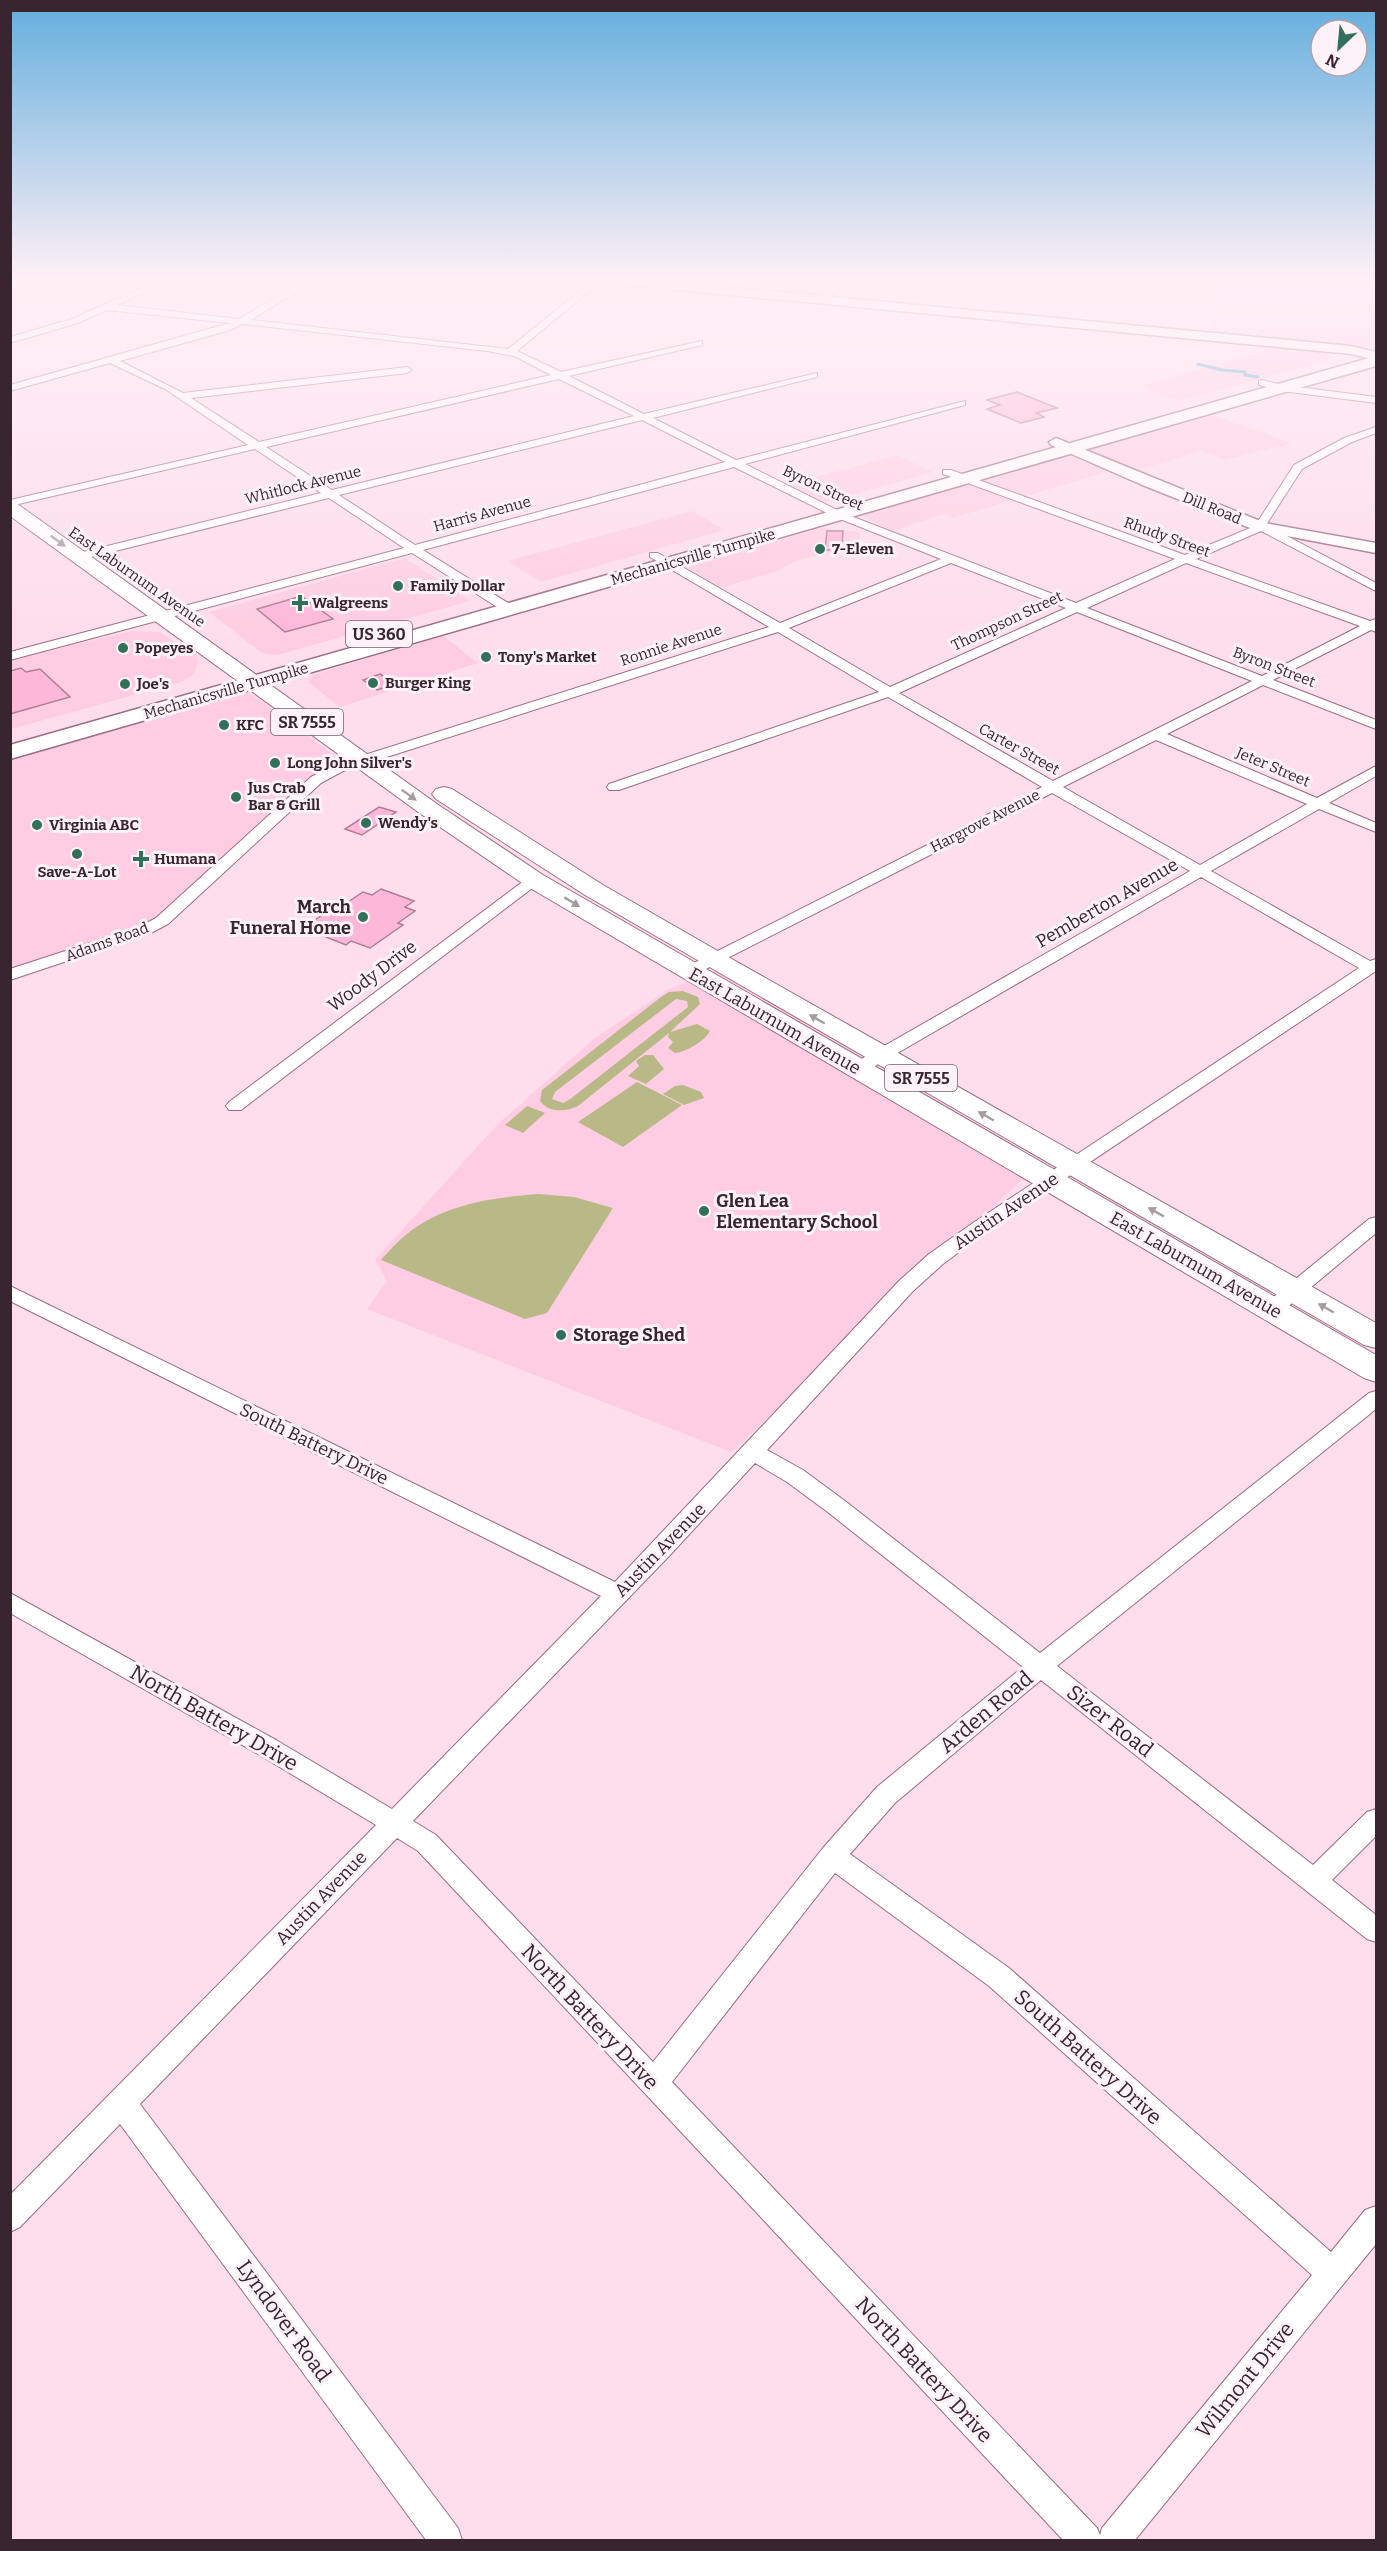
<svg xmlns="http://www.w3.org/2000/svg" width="1387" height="2551" viewBox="0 0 1387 2551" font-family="Bitter,serif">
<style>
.built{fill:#fecde3}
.green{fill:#b8b986;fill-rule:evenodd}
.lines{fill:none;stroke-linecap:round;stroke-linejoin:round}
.stream{stroke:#3ba5cf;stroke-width:3}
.building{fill:#fdb8d9;stroke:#af7d95;stroke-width:1.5}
.street-casing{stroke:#9b6b82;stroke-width:2}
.secondary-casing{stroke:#9b6b82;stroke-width:3}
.primary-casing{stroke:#9b6b82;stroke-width:2}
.highway-casing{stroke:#9b6b82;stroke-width:3}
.street{fill:#fff;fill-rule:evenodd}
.secondary{fill:#fff;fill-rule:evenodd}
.primary{fill:#fff;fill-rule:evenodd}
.highway{fill:#fff;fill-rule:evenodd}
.oneway{fill:#a69da1}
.poi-dot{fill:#33705b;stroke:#fdf2f7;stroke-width:2}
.labels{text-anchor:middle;stroke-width:6;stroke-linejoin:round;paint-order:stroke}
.far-street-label{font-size:15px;fill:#39252f;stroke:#fdf2f7}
.far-poi-label{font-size:15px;font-weight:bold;fill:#39252f;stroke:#fdf2f7;text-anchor:start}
.shield{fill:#fdf2f7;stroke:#74626b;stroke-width:1.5}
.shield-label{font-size:16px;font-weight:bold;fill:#39252f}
.street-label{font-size:18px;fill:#39252f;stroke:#fdf2f7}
.poi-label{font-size:18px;font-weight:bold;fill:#39252f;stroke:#fdf2f7;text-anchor:start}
.near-street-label{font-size:21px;fill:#39252f;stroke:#fdf2f7}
</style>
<rect width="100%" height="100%" fill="#feddec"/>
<path class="built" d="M1217,278H1376V345L1368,347L1212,333Z
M1275,348L1331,353L1332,359L1180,401L1141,386Z
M1203,416H1215L1292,443L1225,460L1201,451L1141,469L1129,465L1124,466L1085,450Z
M897,455L933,472L827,502L819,501L788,485Z
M1063,457H1073L1109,471L953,518L944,514L893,531L864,517L863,514Z
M692,511L725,530L541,582L507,561Z
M822,528L859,532L861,543L793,562L780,570L720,588L684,567Z
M405,558L470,601L277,655L262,653L209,612Z
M132,631L159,632L197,656L198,664L193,675L181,682L11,729L10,660Z
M443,636L478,663L340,707L308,682L313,675Z
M234,682L337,757L163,913L139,926L11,968V746Z
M716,970L1041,1162L731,1452L367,1309L387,1281L375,1260L498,1124L595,1038L669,989Z"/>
<path class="green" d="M683,991L698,997L700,1004L670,1032L697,1024L710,1031C705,1041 686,1052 675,1053L668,1048L673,1042L668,1037L669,1033L578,1106C565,1112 549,1113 540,1101L542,1090L661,997L669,992ZM676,999L687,1001L688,1007L569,1100L563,1103L552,1099L555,1092Z
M645,1055H653L664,1069L646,1084L628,1076L639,1066L636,1061Z
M637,1082L682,1105L623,1147L578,1122Z
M683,1085L701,1092L704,1098L684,1105L663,1094L675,1086Z
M527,1106L545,1113L523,1133L505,1125Z
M539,1194L574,1197L613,1208L547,1313L525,1319L381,1260C389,1251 398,1241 407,1234C443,1204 495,1197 539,1194Z"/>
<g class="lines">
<path class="stream" d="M1198,364L1222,370L1245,372V375L1258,377"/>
</g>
<path class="building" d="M1017,392L1057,408L1036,413L1044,417L1021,423L987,409L1000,405L987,400Z
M827,531H843L842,546L825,551Z
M298,597L304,598L333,619L285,632L257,609Z
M21,668L26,672L40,669L70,697L10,714V671Z
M380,674L396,684L377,690L363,680Z
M379,807L396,812L362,835L345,829Z
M381,889L414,901L405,907L415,911L398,923L403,925L370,948L351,941L346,945L303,928L334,907L339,908L363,892L372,895Z"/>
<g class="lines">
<g class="street-casing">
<path id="street" d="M22,278H34L10,289V283Z
M163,278H174L117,305L239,319L308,278H318L251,320L508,349L596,278H605L517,351L561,372L702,341V345L569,376L644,414L817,373V377L653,418L736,460L965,401V405L745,464L843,513L1076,603L1175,559L943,474V470H951L1185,555L1255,526L1294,465L1344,438L1376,427V433L1352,442L1302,469L1266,525L1376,583V591L1261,531L1196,559L1370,621L1376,619V632L1371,630L1273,680L1376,720V729L1263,685L1167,734L1317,798L1376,766V776L1329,803L1376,823V832L1319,809L1211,871L1370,961L1376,959V971L987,1231L943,1264L913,1291L767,1450L803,1470L845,1501L1040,1653L1369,1393L1376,1391V1409L1057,1666L1313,1865L1367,1812L1376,1809V1836L1332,1880L1376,1915V1942L1367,1939L1041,1680L895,1803L850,1854L1009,1968L1331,2252L1365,2210L1376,2206V2244L1135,2540H1063L418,1851L397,1838L140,2104L458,2528L462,2540H426L120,2124L20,2227L10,2232V2195L376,1825L258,1754L10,1613V1593L276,1740L392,1809L601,1596L10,1301V1286L615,1582L899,1281L929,1254L973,1223L1359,968L1201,877L863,1073H851L848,1069L851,1065L1190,871L1052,793L696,974H684L682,971L684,968L1042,787L888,697L619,790H609L607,787L609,784L879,692L778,632L343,771L321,783L168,924L151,933L10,980V969L139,927L156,918L311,777L333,765L769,627L650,557V553H658L780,623L941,559L835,517L734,467L423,550L513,606V612H505L412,553L10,660V652L404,548L329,498L79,560L73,556L75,554L321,493L255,449L10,506V500L248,445L165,389L110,363L10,391V385L230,323L107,310L78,323L10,343V337L72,319ZM242,324L487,351L514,356L551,375L259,442L191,398L407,373L412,370L407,367L183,393L120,361L230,330ZM559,379L634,416L332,490L266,447ZM642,420L725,462L415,545L339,495ZM951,563L1066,608L890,687L789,628ZM1186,563L1360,626L1262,676L1087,608ZM1077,612L1252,681L1053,781L899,693ZM1156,740L1307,804L1200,865L1063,787ZM755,1463L787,1482L829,1513L1023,1667L877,1787L823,1848L653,2062L436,1835L413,1821L671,1554ZM835,1873L989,1986L1312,2275L1102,2528L1100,2535L1097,2528L672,2082Z
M838,278H847L826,302H820V298Z
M1262,380L1282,385L1376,397V403L1282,391L1259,385V381Z
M534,875L539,877L542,880L539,883L241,1110H229L226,1106L229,1102L529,877Z
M1376,1217V1233L1279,1314L1272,1316L1265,1314L1262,1309L1265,1304L1369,1219Z"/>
</g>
<g class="secondary-casing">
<path id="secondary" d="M588,278H633L1351,346L1376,352V360L1351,354L594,282Z
M1056,438L1265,523L1376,543V553L1255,530L1140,484L1051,445L1049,442Z"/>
</g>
<g class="primary-casing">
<path id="primary" d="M10,502L16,503L437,804L543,875L1376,1355V1382L1364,1378L525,885L421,814L10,516Z
M444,787L452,789L603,885L723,954L1376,1323V1348L1364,1345L585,895L436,799L432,794L436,789Z"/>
</g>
<g class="highway-casing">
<path id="highway" d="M1376,356V366L10,759V745Z"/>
</g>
<use href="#street" class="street"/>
<use href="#secondary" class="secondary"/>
<use href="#primary" class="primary"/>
<use href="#highway" class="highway"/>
</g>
<defs><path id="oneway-solid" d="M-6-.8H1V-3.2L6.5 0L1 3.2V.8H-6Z" transform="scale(1.5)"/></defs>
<g class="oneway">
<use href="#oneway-solid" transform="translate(58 541) rotate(36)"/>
<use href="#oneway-solid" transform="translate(409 795) rotate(36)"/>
<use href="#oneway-solid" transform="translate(572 902) rotate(31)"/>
<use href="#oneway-solid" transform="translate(817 1019) rotate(-150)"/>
<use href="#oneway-solid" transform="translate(986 1116) rotate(-150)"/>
<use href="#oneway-solid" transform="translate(1156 1212) rotate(-151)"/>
<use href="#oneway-solid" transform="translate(1326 1308) rotate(-150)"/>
</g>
<linearGradient id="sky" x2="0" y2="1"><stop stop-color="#63aede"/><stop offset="0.44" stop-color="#fff0f6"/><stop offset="1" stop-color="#fff0f6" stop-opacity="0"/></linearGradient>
<rect width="1387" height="635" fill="url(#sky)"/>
<g class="poi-dot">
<circle cx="820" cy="549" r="6"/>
<circle cx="398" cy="586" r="6"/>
<path d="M297 594h6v6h6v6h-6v6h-6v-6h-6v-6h6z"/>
<circle cx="123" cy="648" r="6"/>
<circle cx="486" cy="657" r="6"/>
<circle cx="373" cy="683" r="6"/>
<circle cx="125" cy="684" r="6"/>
<circle cx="224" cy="725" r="6"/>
<circle cx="275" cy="763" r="6"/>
<circle cx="236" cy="797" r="6"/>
<circle cx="366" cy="823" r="6"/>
<circle cx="37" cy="825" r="6"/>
<circle cx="77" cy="854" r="6"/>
<path d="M138 850h6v6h6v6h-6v6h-6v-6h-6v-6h6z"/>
<circle cx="363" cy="917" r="6"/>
<circle cx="704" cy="1211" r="6"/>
<circle cx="561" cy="1335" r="6"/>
</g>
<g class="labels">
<g class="far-street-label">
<text transform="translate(303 485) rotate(-14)" y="5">Whitlock Avenue</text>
<text transform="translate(823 488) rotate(25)" y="5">Byron Street</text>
<text transform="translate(1212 508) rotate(22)" y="5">Dill Road</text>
<text transform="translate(482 514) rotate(-15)" y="5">Harris Avenue</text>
<text transform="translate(1167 537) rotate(20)" y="5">Rhudy Street</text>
<text transform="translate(693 557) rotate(-16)" y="5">Mechanicsville Turnpike</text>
<text transform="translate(137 577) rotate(35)" y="5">East Laburnum Avenue</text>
<text transform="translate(1007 621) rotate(-25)" y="5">Thompson Street</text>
<text transform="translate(671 645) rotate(-18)" y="5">Ronnie Avenue</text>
<text transform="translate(1274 667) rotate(21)" y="5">Byron Street</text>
<text transform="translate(226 691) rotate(-16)" y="5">Mechanicsville Turnpike</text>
<text transform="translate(1019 749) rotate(29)" y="5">Carter Street</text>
<text transform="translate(1273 767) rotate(23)" y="5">Jeter Street</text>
<text transform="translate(985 821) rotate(-27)" y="5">Hargrove Avenue</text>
<text transform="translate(107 942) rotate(-20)" y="5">Adams Road</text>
</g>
<g class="far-poi-label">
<text x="832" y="554">7-Eleven</text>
<text x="410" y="591">Family Dollar</text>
<text x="312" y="608">Walgreens</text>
<text x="135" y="653">Popeyes</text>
<text x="498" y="662">Tony's Market</text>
<text x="385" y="688">Burger King</text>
<text x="137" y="689">Joe's</text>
<text x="236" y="730">KFC</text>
<text x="287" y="768">Long John Silver's</text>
<text x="248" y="793">Jus Crab<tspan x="248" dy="17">Bar &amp; Grill</tspan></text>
<text x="378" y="828">Wendy's</text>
<text x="49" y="830">Virginia ABC</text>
<text x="154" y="864">Humana</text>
<text x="77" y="877" text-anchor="middle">Save-A-Lot</text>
</g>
<g class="shield">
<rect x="346" y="621" width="66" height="26" rx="4.5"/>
<rect x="271" y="709" width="72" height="26" rx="4.5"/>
<rect x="885" y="1065" width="72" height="26" rx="4.5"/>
</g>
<g class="shield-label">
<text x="379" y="640">US 360</text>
<text x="307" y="728">SR 7555</text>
<text x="921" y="1084">SR 7555</text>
</g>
<g class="street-label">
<text transform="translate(1107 903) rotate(-30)" y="6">Pemberton Avenue</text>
<text transform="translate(372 976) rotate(-37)" y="6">Woody Drive</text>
<text transform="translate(775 1021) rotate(30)" y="6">East Laburnum Avenue</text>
<text transform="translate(1006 1211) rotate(-34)" y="6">Austin Avenue</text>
<text transform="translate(1196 1265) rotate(30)" y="6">East Laburnum Avenue</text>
<text transform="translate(314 1444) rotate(26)" y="6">South Battery Drive</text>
<text transform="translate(660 1550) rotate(-46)" y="6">Austin Avenue</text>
<text transform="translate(321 1898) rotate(-46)" y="6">Austin Avenue</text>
</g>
<g class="poi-label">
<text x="351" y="913" text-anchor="end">March<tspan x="351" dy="21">Funeral Home</tspan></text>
<text x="716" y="1207">Glen Lea<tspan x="716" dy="21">Elementary School</tspan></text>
<text x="573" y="1341">Storage Shed</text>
</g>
<g class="near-street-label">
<text transform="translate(986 1712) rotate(-40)" y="7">Arden Road</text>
<text transform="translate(214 1718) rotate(30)" y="7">North Battery Drive</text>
<text transform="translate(1110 1721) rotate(38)" y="7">Sizer Road</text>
<text transform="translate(590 2017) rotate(47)" y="7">North Battery Drive</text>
<text transform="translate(1088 2057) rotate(42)" y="7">South Battery Drive</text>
<text transform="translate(284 2321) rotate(54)" y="7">Lyndover Road</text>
<text transform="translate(924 2370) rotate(47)" y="7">North Battery Drive</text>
<text transform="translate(1245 2380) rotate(-51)" y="7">Wilmont Drive</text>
</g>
</g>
<rect width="1387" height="2551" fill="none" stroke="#39252f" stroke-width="24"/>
<g transform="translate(1339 48) rotate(206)"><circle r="28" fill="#fdf2f7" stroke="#afa0a7" stroke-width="1.5"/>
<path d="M0-4.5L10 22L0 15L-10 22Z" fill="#33705b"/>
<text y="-9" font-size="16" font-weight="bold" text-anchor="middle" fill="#39252f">N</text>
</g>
</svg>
